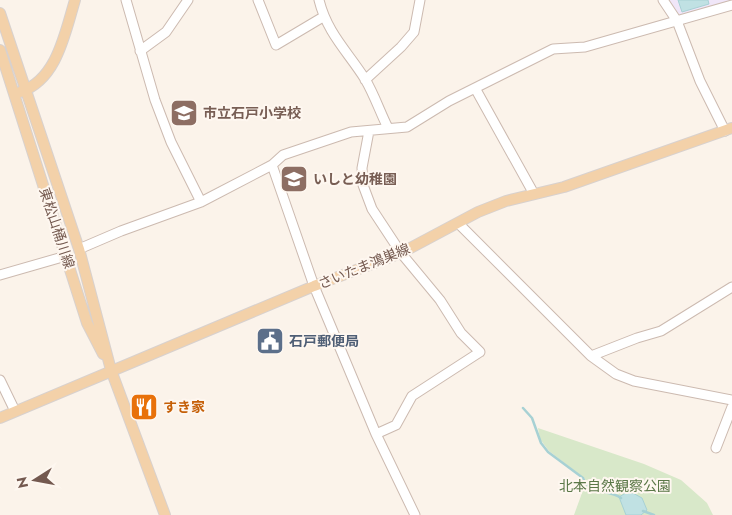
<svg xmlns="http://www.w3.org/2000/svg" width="732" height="515" viewBox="0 0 732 515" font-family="Jost,'Noto Sans JP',sans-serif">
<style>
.education{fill:#f0e6f8}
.green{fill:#d8e8c9}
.water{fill:#c0e1e3;stroke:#a7d1d4}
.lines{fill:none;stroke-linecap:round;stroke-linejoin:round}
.stream{stroke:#a7d1d4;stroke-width:2.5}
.building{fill:#eed1c4;stroke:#dfb6a6}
.minor-casing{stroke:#ccbab0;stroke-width:11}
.major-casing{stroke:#d8d1ce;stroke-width:12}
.minor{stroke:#fff;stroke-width:9}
.major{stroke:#f3d1a9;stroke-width:10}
.labels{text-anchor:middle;stroke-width:4;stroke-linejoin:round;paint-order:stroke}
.education-label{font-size:14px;font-weight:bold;fill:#785e54;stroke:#fef7f0;text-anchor:start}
.street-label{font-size:14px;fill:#74594f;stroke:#fef7f0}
.service-label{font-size:14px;font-weight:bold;fill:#4e5e75;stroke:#fef7f0;text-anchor:start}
.food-label{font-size:14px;font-weight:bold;fill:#c56008;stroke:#fef7f0;text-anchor:start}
.park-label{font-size:14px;fill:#5b7848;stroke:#fef7f0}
</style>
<rect width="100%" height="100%" fill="#fbf3ea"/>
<path class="education" d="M669,0H732L682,16L678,13Z"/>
<path class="green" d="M538,428L644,464L681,480L707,503L713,515H574L586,482L585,479L549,451L540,439Z"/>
<path class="water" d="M678,0H708L709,4L682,12Z
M629,491L642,498L647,510L641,515H626L619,497Z"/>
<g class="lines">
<path class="stream" d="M523,408L532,418L541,443L548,452L583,478C588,493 610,490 621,498
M643,511L654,515"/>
</g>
<path class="building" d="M150,399L153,410L139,415L135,403Z"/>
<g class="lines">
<g class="minor-casing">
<path id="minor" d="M126,0L155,100L171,142L201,202
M258,0L276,45L323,17
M319,0C327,33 348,52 365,79C374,94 380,112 388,128
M663,0L677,21L700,81L725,131
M140,51L166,32L188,0
M365,80L401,47L414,32L420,0
M475,88L534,194
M369,131L362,168L363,185L372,209L401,253L440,300L461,333L480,352L412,396L396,425L376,434
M272,165L314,286L376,434L415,515
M458,223L591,356L616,374L634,381L732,400
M79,249L121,231L201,202L272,165L283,155L351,132L407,127L449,101L553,49L585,47L732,5
M0,275L66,256
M591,356L637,338L661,331L732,287
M0,380L15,411
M716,448L732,407"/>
</g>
<g class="major-casing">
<path id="major" d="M0,13L79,249L111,370L165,515
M0,50L87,323L103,354
M20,92C57,80 65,33 75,0
M0,418L314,286L401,253L478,212L506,201L564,187L732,128"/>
</g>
<use href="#minor" class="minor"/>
<use href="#major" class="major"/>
</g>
<defs>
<g id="school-square" transform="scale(1.4375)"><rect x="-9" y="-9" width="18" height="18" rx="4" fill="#8d6e63" stroke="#fef7f0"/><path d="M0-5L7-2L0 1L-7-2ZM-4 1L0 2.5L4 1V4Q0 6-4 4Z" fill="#fff"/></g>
<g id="civic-square" transform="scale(1.4375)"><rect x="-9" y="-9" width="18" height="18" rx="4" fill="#5c6f8a" stroke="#fef7f0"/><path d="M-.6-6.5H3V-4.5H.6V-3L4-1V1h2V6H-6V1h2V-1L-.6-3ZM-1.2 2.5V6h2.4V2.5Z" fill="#fff"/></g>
<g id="restaurant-square" transform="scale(1.4375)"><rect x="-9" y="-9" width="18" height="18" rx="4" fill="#e8710a" stroke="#fef7f0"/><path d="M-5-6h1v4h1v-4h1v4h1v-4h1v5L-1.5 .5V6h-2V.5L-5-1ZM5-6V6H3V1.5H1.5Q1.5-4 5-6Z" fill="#fff"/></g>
</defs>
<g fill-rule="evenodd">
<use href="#school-square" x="184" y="113"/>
<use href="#school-square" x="294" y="179"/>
<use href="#civic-square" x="270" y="341"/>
<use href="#restaurant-square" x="144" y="407"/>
</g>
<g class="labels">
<g class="education-label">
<text x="203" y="118">市立石戸小学校</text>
<text x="313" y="184">いしと幼稚園</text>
</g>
<g class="street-label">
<text transform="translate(57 228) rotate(72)" y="5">東松山桶川線</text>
<text transform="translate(364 266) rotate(-22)" y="5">さいたま鴻巣線</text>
</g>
<g class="service-label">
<text x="289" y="346">石戸郵便局</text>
</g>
<g class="food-label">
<text x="163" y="412">すき家</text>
</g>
<g class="park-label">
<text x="615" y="491">北本自然観察公園</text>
</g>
</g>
<g transform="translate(35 480) rotate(259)" stroke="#fef7f0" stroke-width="4" paint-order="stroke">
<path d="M0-4L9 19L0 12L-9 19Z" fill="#74594f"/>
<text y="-8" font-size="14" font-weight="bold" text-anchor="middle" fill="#74594f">N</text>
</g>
</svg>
